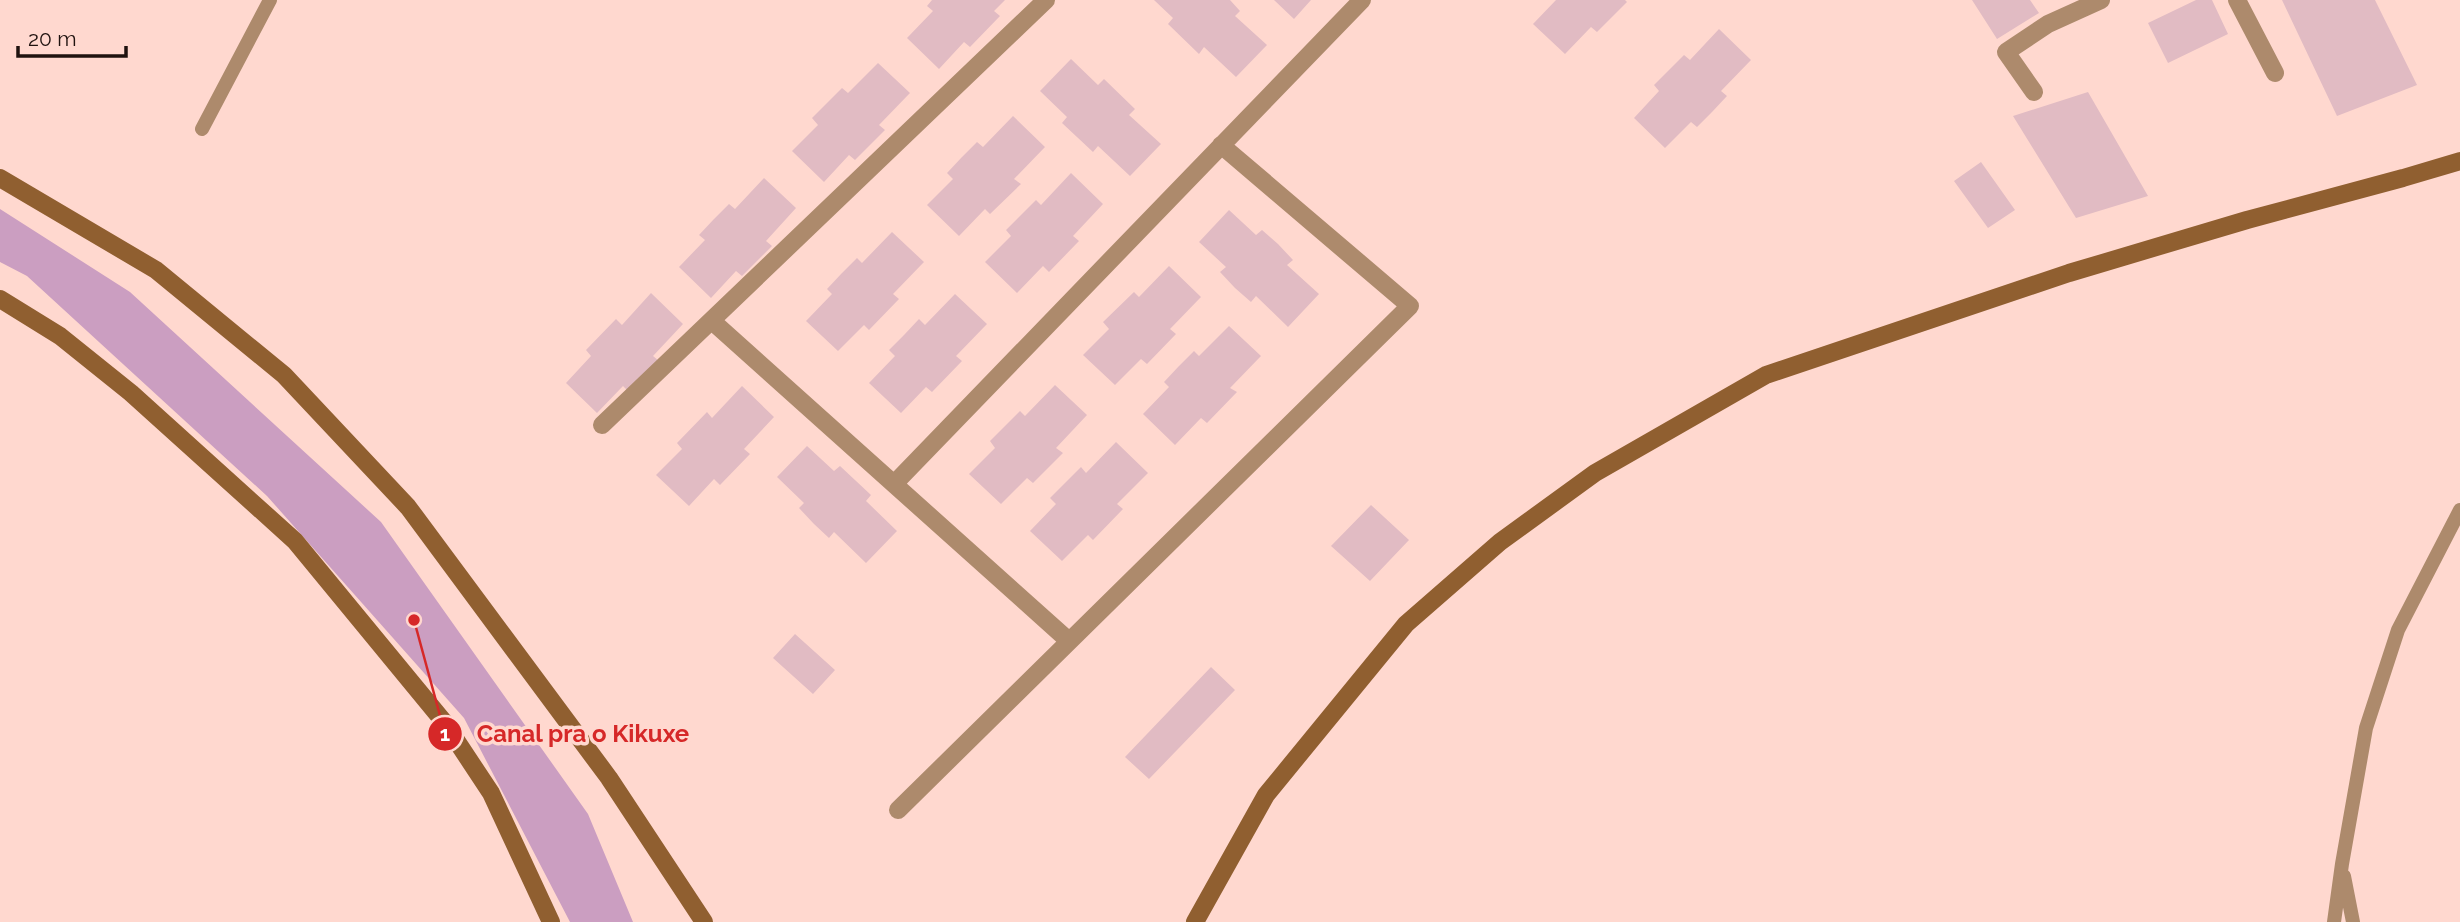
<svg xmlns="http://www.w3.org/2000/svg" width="2460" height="922" viewBox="0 0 2460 922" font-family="Raleway,sans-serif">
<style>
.water{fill:#cb9ec1}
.building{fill:#e1bbc3}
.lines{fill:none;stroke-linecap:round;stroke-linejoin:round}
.lane{stroke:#ad8a6c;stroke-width:14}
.street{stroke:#ad8a6c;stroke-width:18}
.secondary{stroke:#905f30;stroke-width:18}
.leader{fill:none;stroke:#d62828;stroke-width:2.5}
.callout-dot{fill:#d62828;stroke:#ffd8cf;stroke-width:2.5}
.mark-label{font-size:21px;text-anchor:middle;font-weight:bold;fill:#fff}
.callout-label{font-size:24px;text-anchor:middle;font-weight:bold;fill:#d62828;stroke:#ffd8cf;stroke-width:7;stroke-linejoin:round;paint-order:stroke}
</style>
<rect width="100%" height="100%" fill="#ffd8cf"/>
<path class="water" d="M0,209L130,292L381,522L588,814L633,922H570L464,718L267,496L27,276L0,262Z"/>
<path class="building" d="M932,0H1005L994,11L1000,16L970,47L964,42L939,69L907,38L933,11L927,6Z
M1154,0H1230L1240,11L1235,16L1267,45L1236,77L1204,47L1199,54L1168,24L1173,18Z
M1274,0H1311L1294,19Z
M1556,0H1625L1627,2L1597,32L1591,27L1565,54L1533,24Z
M1972,0H2030L2039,13L1997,39Z
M2196,0H2212L2228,34L2168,63L2148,23Z
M2282,0H2375L2417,85L2337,116Z
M1719,29L1751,60L1721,91L1727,96L1712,112L1697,127L1691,122L1665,148L1634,118L1659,91L1654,85L1684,55L1690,60Z
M1071,59L1098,85L1104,79L1135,109L1129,115L1161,144L1130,176L1098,146L1093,152L1062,123L1067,117L1040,91Z
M878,63L910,93L879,125L885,130L855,160L849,155L824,182L792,151L818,125L812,118L842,88L848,93Z
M2088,92L2148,196L2076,218L2013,116Z
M1013,116L1045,147L1014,179L1021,184L990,214L985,209L959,236L927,205L953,179L947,173L962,157L977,142L983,147Z
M1981,162L2015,210L1988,228L1954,181Z
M1071,173L1103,204L1073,236L1079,241L1049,272L1043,266L1017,293L985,262L1011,236L1006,230L1036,200L1041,205Z
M764,178L796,208L766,241L772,246L742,276L736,271L711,298L679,267L705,240L699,235L714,219L729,204L735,209Z
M1229,210L1256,235L1262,230L1278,244L1293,260L1287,265L1319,294L1288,327L1256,296L1251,302L1235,288L1220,272L1226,267L1199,242Z
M892,232L924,262L893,294L899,299L869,330L864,325L838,351L806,321L832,294L827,289L842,273L857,258L862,263Z
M1169,266L1201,297L1170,329L1176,334L1147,364L1141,359L1115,385L1083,355L1109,329L1103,322L1134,292L1139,297Z
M651,293L683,324L653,356L659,361L629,392L623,386L597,413L566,383L591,356L586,350L616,319L622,325Z
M955,294L987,324L956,356L962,361L932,392L926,387L901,413L869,383L895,356L889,350L904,335L919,319L925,325Z
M1229,326L1261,356L1230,388L1237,392L1207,423L1201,418L1175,445L1143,414L1169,387L1164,382L1179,366L1194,351L1199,356Z
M1055,385L1087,415L1056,448L1063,453L1033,483L1027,478L1001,504L969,474L995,448L990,441L1020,411L1025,416Z
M742,386L774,417L744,449L750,454L720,485L714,479L689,506L656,475L682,449L677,443L707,412L712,418Z
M1116,442L1148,473L1117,504L1123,509L1093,540L1088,535L1062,561L1030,531L1056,504L1050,498L1081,467L1086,473Z
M807,446L834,471L840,466L871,495L866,501L897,531L866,563L834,532L829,538L814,524L799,508L804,503L777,477Z
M1371,505L1409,540L1370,581L1331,546Z
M795,634L835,670L813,694L773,658Z
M1211,667L1235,690L1149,779L1125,757Z"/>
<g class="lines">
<path class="lane" d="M202,129L270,0
M2344,876L2353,922
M2334,922L2342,864L2366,728L2398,630L2460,510"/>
<path class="street" d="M2237,0L2275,73
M2034,92L2006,52L2048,24L2101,0
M712,321L1069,641
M602,425L1046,0
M894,484L1362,0
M898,810L1410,306L1221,145"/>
<path class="secondary" d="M0,178L156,270L284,375L408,507L609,778L704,922
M0,299L60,336L131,393L295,541L444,722L491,793L551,922
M1195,922L1266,795L1406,624L1500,542L1595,473L1766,375L2069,273L2247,220L2403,178L2460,161"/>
</g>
<path class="leader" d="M414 620L445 734"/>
<g class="callout-dot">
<circle cx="414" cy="620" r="7"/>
<circle cx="445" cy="734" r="18"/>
</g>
<g class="mark-label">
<text x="445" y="741">1</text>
</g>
<g class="callout-label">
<text x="583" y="742">Canal pra o Kikuxe</text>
</g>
<path d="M18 46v10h108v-10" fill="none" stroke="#1f120f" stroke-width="3.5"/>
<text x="28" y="46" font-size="21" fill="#1f120f" stroke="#ffd8cf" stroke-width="5" paint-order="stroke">20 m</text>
</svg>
